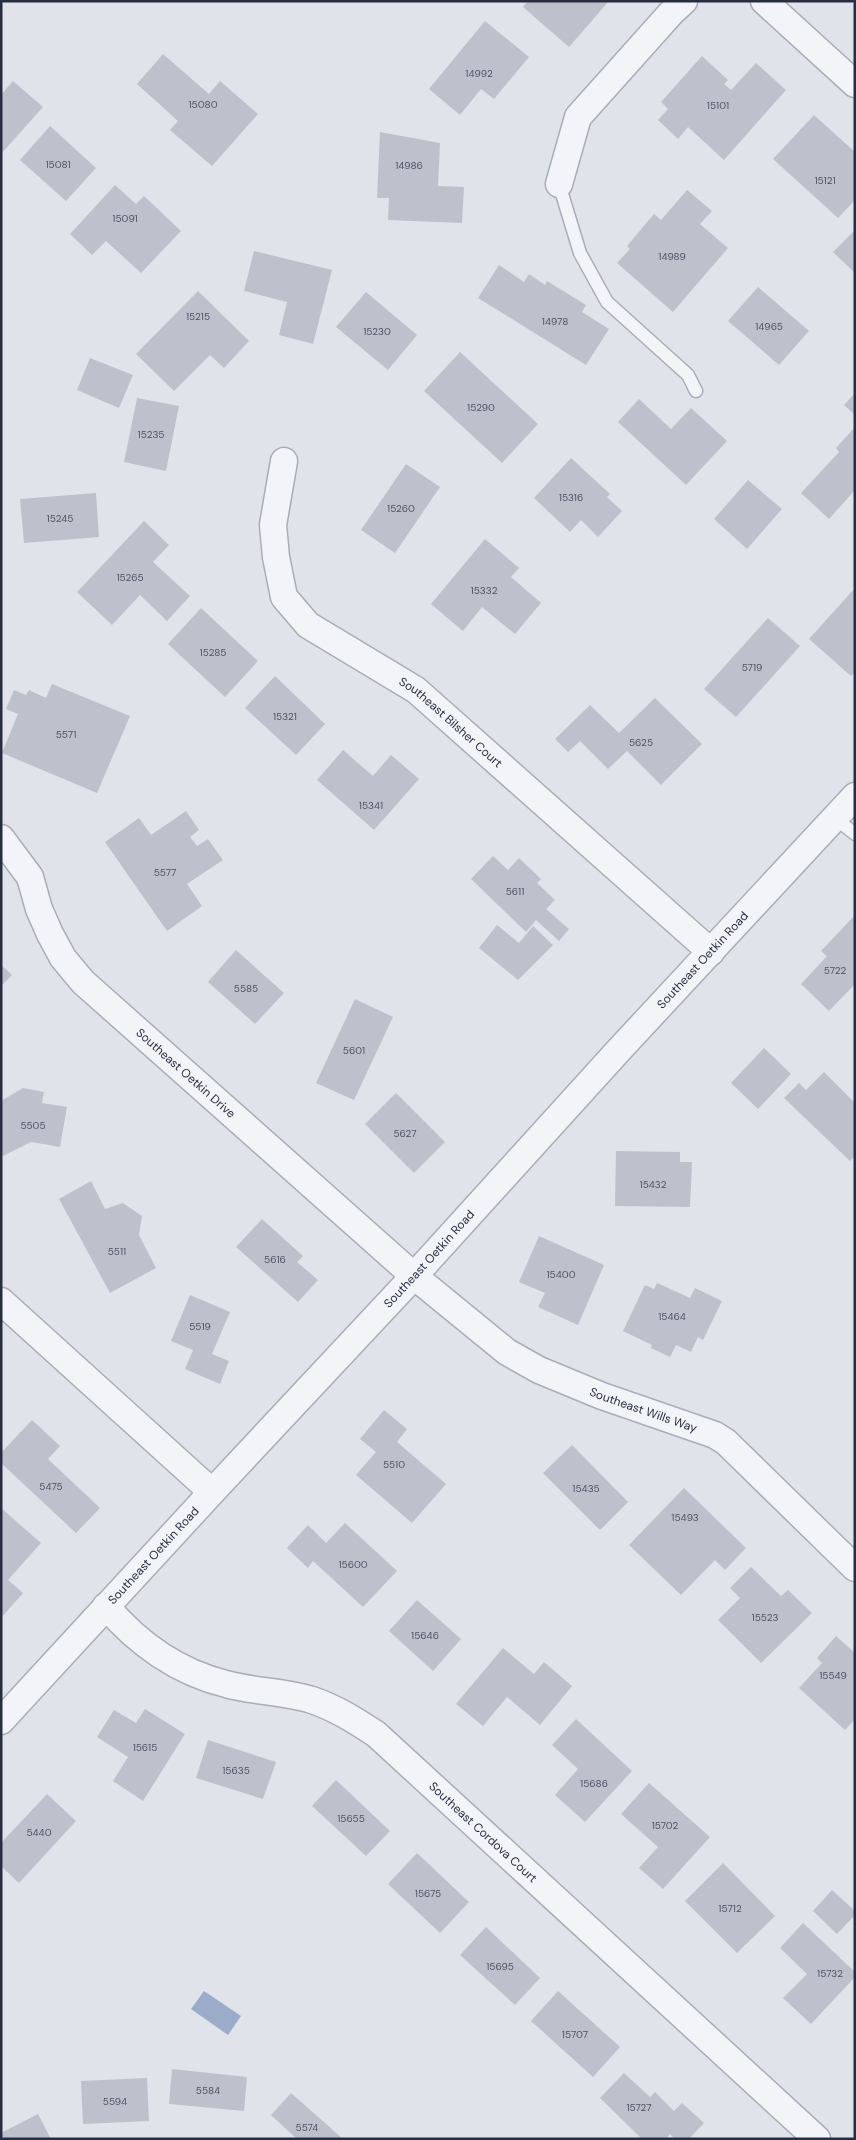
<svg xmlns="http://www.w3.org/2000/svg" width="856" height="2140" viewBox="0 0 856 2140" font-family="'DM Sans',sans-serif">
<style>
.water{fill:#9babca}
.building{fill:#bdc1cc}
.lines{fill:none;stroke-linecap:round;stroke-linejoin:round}
.service-casing{stroke:#a9adb7;stroke-width:15}
.minor-casing{stroke:#a9adb7;stroke-width:29}
.service{stroke:#f3f4f8;stroke-width:12}
.minor{stroke:#f3f4f8;stroke-width:26}
.labels{text-anchor:middle;stroke-width:4;stroke-linejoin:round;paint-order:stroke}
.number-label{font-size:10px;fill:#4d5364}
.street-label{font-size:12px;fill:#282e41;stroke:#f0f2f7}
</style>
<rect width="100%" height="100%" fill="#e0e3ea"/>
<path class="water" d="M204,1991L241,2016L228,2035L191,2009Z"/>
<path class="building" d="M528,1H609L569,47L523,7Z
M485,21L529,57L494,99L481,89L460,115L429,89Z
M163,54L209,94L220,81L258,114L212,166L170,130L178,121L137,84Z
M702,56L728,80L724,84L731,90L756,63L786,90L724,160L688,127L678,139L658,120L668,109L661,102Z
M13,81L43,107L1,154V95Z
M814,115L855,152V200L838,218L773,159Z
M50,126L96,168L66,201L20,160Z
M380,132L440,143L438,186L464,187L462,223L388,220L389,198H377Z
M115,185L136,204L144,196L181,231L141,273L106,241L92,255L70,234Z
M687,190L712,211L700,224L728,248L673,312L617,263L630,249L627,246L654,214L661,220Z
M855,230V273L833,252Z
M254,251L332,270L313,344L279,335L287,302L244,291Z
M499,265L524,282L529,274L545,285L547,281L586,305L582,312L609,329L586,365L478,298Z
M758,287L809,331L779,365L728,321Z
M198,291L249,341L224,368L210,355L174,391L136,354Z
M366,292L417,335L388,370L336,327Z
M460,352L538,424L502,463L424,391Z
M90,358L133,375L119,408L77,390Z
M855,393V415L844,405Z
M137,398L179,406L166,471L124,462Z
M639,399L671,429L691,408L727,441L686,485L618,422Z
M855,427V490L829,519L801,493L839,452L836,448Z
M571,458L610,494L607,497L622,511L598,537L581,520L570,532L534,498Z
M406,464L440,487L395,553L361,530Z
M748,480L782,509L747,549L714,519Z
M96,493L99,537L24,543L20,499Z
M144,521L169,545L153,562L190,596L167,621L140,595L112,625L77,592Z
M485,539L519,568L511,577L541,603L515,634L482,607L463,631L431,604Z
M855,588V672L851,676L809,639Z
M201,608L258,661L225,697L168,644Z
M768,618L800,646L736,717L704,689Z
M275,676L325,724L296,755L245,708Z
M52,684L130,716L97,793L2,753L18,714L6,709L14,690L26,695L29,690L46,698Z
M655,698L702,744L661,785L627,751L608,769L580,741L568,752L555,739L590,705L619,733Z
M343,750L373,776L391,755L419,779L374,830L317,780Z
M186,811L199,830L190,837L197,846L208,839L223,860L187,884L202,906L167,931L105,842L139,818L151,835Z
M493,856L508,870L519,858L541,879L537,883L555,900L546,909L569,929L559,941L536,920L526,932L471,879Z
M855,915V984L829,1011L801,984L827,956L821,951Z
M497,925L519,943L533,926L553,945L518,980L479,948Z
M236,950L284,993L255,1024L208,982Z
M1,965L12,975L1,986Z
M355,999L393,1017L354,1100L316,1083Z
M764,1048L791,1074L758,1109L731,1083Z
M824,1072L855,1103V1156L850,1161L784,1098L799,1083L806,1090Z
M23,1088L44,1092L42,1103L67,1107L60,1147L31,1142L1,1157V1101Z
M396,1093L445,1142L414,1173L365,1124Z
M616,1151L680,1152V1162H692L690,1207L615,1206Z
M91,1181L105,1209L123,1203L142,1216L139,1235L156,1268L110,1293L59,1199Z
M262,1219L303,1256L297,1262L318,1280L298,1302L236,1247Z
M539,1236L604,1265L578,1325L538,1307L545,1293L519,1282Z
M657,1283L690,1298L695,1288L722,1301L703,1340L698,1337L691,1352L676,1345L670,1357L651,1348L652,1345L623,1331L645,1285L654,1289Z
M190,1295L230,1312L212,1354L229,1361L220,1384L185,1369L193,1350L171,1341Z
M384,1410L407,1429L397,1442L446,1484L412,1523L356,1475L376,1452L360,1439Z
M32,1420L60,1446L48,1459L100,1508L76,1533L1,1463V1453Z
M572,1445L628,1502L600,1530L543,1473Z
M684,1488L746,1548L725,1570L715,1560L681,1595L629,1545Z
M1,1508L41,1543L8,1580L23,1593L1,1618Z
M345,1523L397,1571L363,1607L313,1561L308,1568L287,1548L308,1525L326,1543Z
M751,1567L781,1596L788,1590L812,1613L761,1663L718,1620L740,1598L730,1588Z
M417,1600L461,1639L433,1671L389,1631Z
M836,1636L855,1653V1719L845,1730L799,1688L822,1663L817,1658Z
M503,1648L534,1674L544,1662L572,1686L540,1725L507,1697L483,1726L456,1704Z
M145,1709L185,1734L143,1801L113,1781L128,1757L97,1737L114,1710L136,1723Z
M576,1719L632,1771L585,1822L555,1795L578,1769L552,1745Z
M208,1740L276,1762L263,1799L196,1778Z
M336,1780L390,1831L366,1856L312,1806Z
M649,1783L710,1837L663,1889L639,1868L658,1847L621,1814Z
M47,1794L76,1821L19,1883L1,1866V1843Z
M417,1853L469,1902L440,1933L388,1884Z
M723,1863L775,1916L737,1953L685,1901Z
M832,1890L855,1911V1915L837,1934L813,1911Z
M803,1923L855,1972V1977L811,2024L783,1998L807,1974L780,1948Z
M486,1927L540,1978L515,2005L460,1955Z
M558,1991L620,2047L593,2077L531,2021Z
M172,2069L247,2077L244,2111L169,2104Z
M624,2073L650,2097L655,2092L674,2111L682,2103L704,2123L689,2139H675L670,2134L666,2139H642L600,2098Z
M147,2078L149,2121L83,2124L81,2081Z
M291,2093L343,2139H297L271,2115Z
M38,2114L51,2139H1V2133Z"/>
<g class="lines">
<g class="service-casing">
<path id="service" d="M559,184L580,253L607,302L688,375L696,391
M835,818L855,834"/>
</g>
<g class="minor-casing">
<g id="minor">
<path d="M764,1L855,84"/>
<path d="M559,184L578,117L671,13L684,1"/>
<path id="s1" d="M284,461L273,525L276,557L284,597L308,625L416,690L711,952"/>
<path id="s2" d="M1,838L30,877L39,909L50,934L63,958L83,982L414,1276L507,1352L539,1370L602,1396L715,1435L726,1442L855,1568"/>
<path d="M1,1301L212,1492"/>
<path id="s3" d="M106,1606C137,1643 178,1672 226,1684C254,1692 284,1691 312,1700C336,1708 356,1721 376,1734L817,2139"/>
<path id="s4" d="M1,1721L212,1492L414,1276L619,1050L855,796"/>
</g>
</g>
<use href="#service" class="service"/>
<use href="#minor" class="minor"/>
</g>
<g class="labels">
<g class="number-label">
<text x="479" y="77">14992</text>
<text x="203" y="108">15080</text>
<text x="718" y="109">15101</text>
<text x="58" y="168">15081</text>
<text x="409" y="169">14986</text>
<text x="825" y="184">15121</text>
<text x="125" y="222">15091</text>
<text x="672" y="260">14989</text>
<text x="198" y="320">15215</text>
<text x="555" y="325">14978</text>
<text x="769" y="330">14965</text>
<text x="377" y="335">15230</text>
<text x="481" y="411">15290</text>
<text x="151" y="438">15235</text>
<text x="571" y="501">15316</text>
<text x="401" y="512">15260</text>
<text x="60" y="522">15245</text>
<text x="130" y="581">15265</text>
<text x="484" y="594">15332</text>
<text x="213" y="656">15285</text>
<text x="752" y="671">5719</text>
<text x="285" y="720">15321</text>
<text x="66" y="738">5571</text>
<text x="641" y="746">5625</text>
<text x="371" y="809">15341</text>
<text x="165" y="876">5577</text>
<text x="515" y="895">5611</text>
<text x="835" y="974">5722</text>
<text x="246" y="992">5585</text>
<text x="354" y="1054">5601</text>
<text x="33" y="1129">5505</text>
<text x="405" y="1137">5627</text>
<text x="653" y="1188">15432</text>
<text x="117" y="1255">5511</text>
<text x="275" y="1263">5616</text>
<text x="561" y="1278">15400</text>
<text x="672" y="1320">15464</text>
<text x="200" y="1330">5519</text>
<text x="394" y="1468">5510</text>
<text x="51" y="1490">5475</text>
<text x="586" y="1492">15435</text>
<text x="685" y="1521">15493</text>
<text x="353" y="1568">15600</text>
<text x="765" y="1621">15523</text>
<text x="425" y="1639">15646</text>
<text x="833" y="1679">15549</text>
<text x="145" y="1751">15615</text>
<text x="236" y="1774">15635</text>
<text x="594" y="1787">15686</text>
<text x="351" y="1822">15655</text>
<text x="665" y="1829">15702</text>
<text x="39" y="1836">5440</text>
<text x="428" y="1897">15675</text>
<text x="730" y="1912">15712</text>
<text x="500" y="1970">15695</text>
<text x="830" y="1977">15732</text>
<text x="575" y="2038">15707</text>
<text x="208" y="2094">5584</text>
<text x="115" y="2105">5594</text>
<text x="639" y="2111">15727</text>
<text x="307" y="2131">5574</text>
</g>
<g class="street-label">
<text dy="4" stroke="none"><textPath href="#s1" startOffset="348">Southeast Bilsher Court</textPath></text>
<text dy="4" stroke="none"><textPath href="#s4" startOffset="1035">Southeast Oetkin Road</textPath></text>
<text dy="4" stroke="none"><textPath href="#s2" startOffset="305">Southeast Oetkin Drive</textPath></text>
<text dy="4" stroke="none"><textPath href="#s4" startOffset="630">Southeast Oetkin Road</textPath></text>
<text dy="4" stroke="none"><textPath href="#s2" startOffset="879">Southeast Wills Way</textPath></text>
<text dy="4" stroke="none"><textPath href="#s4" startOffset="225">Southeast Oetkin Road</textPath></text>
<text dy="4" stroke="none"><textPath href="#s3" startOffset="451">Southeast Cordova Court</textPath></text>
</g>
</g>
<rect width="856" height="2140" fill="none" stroke="#282e41" stroke-width="5"/>
</svg>
